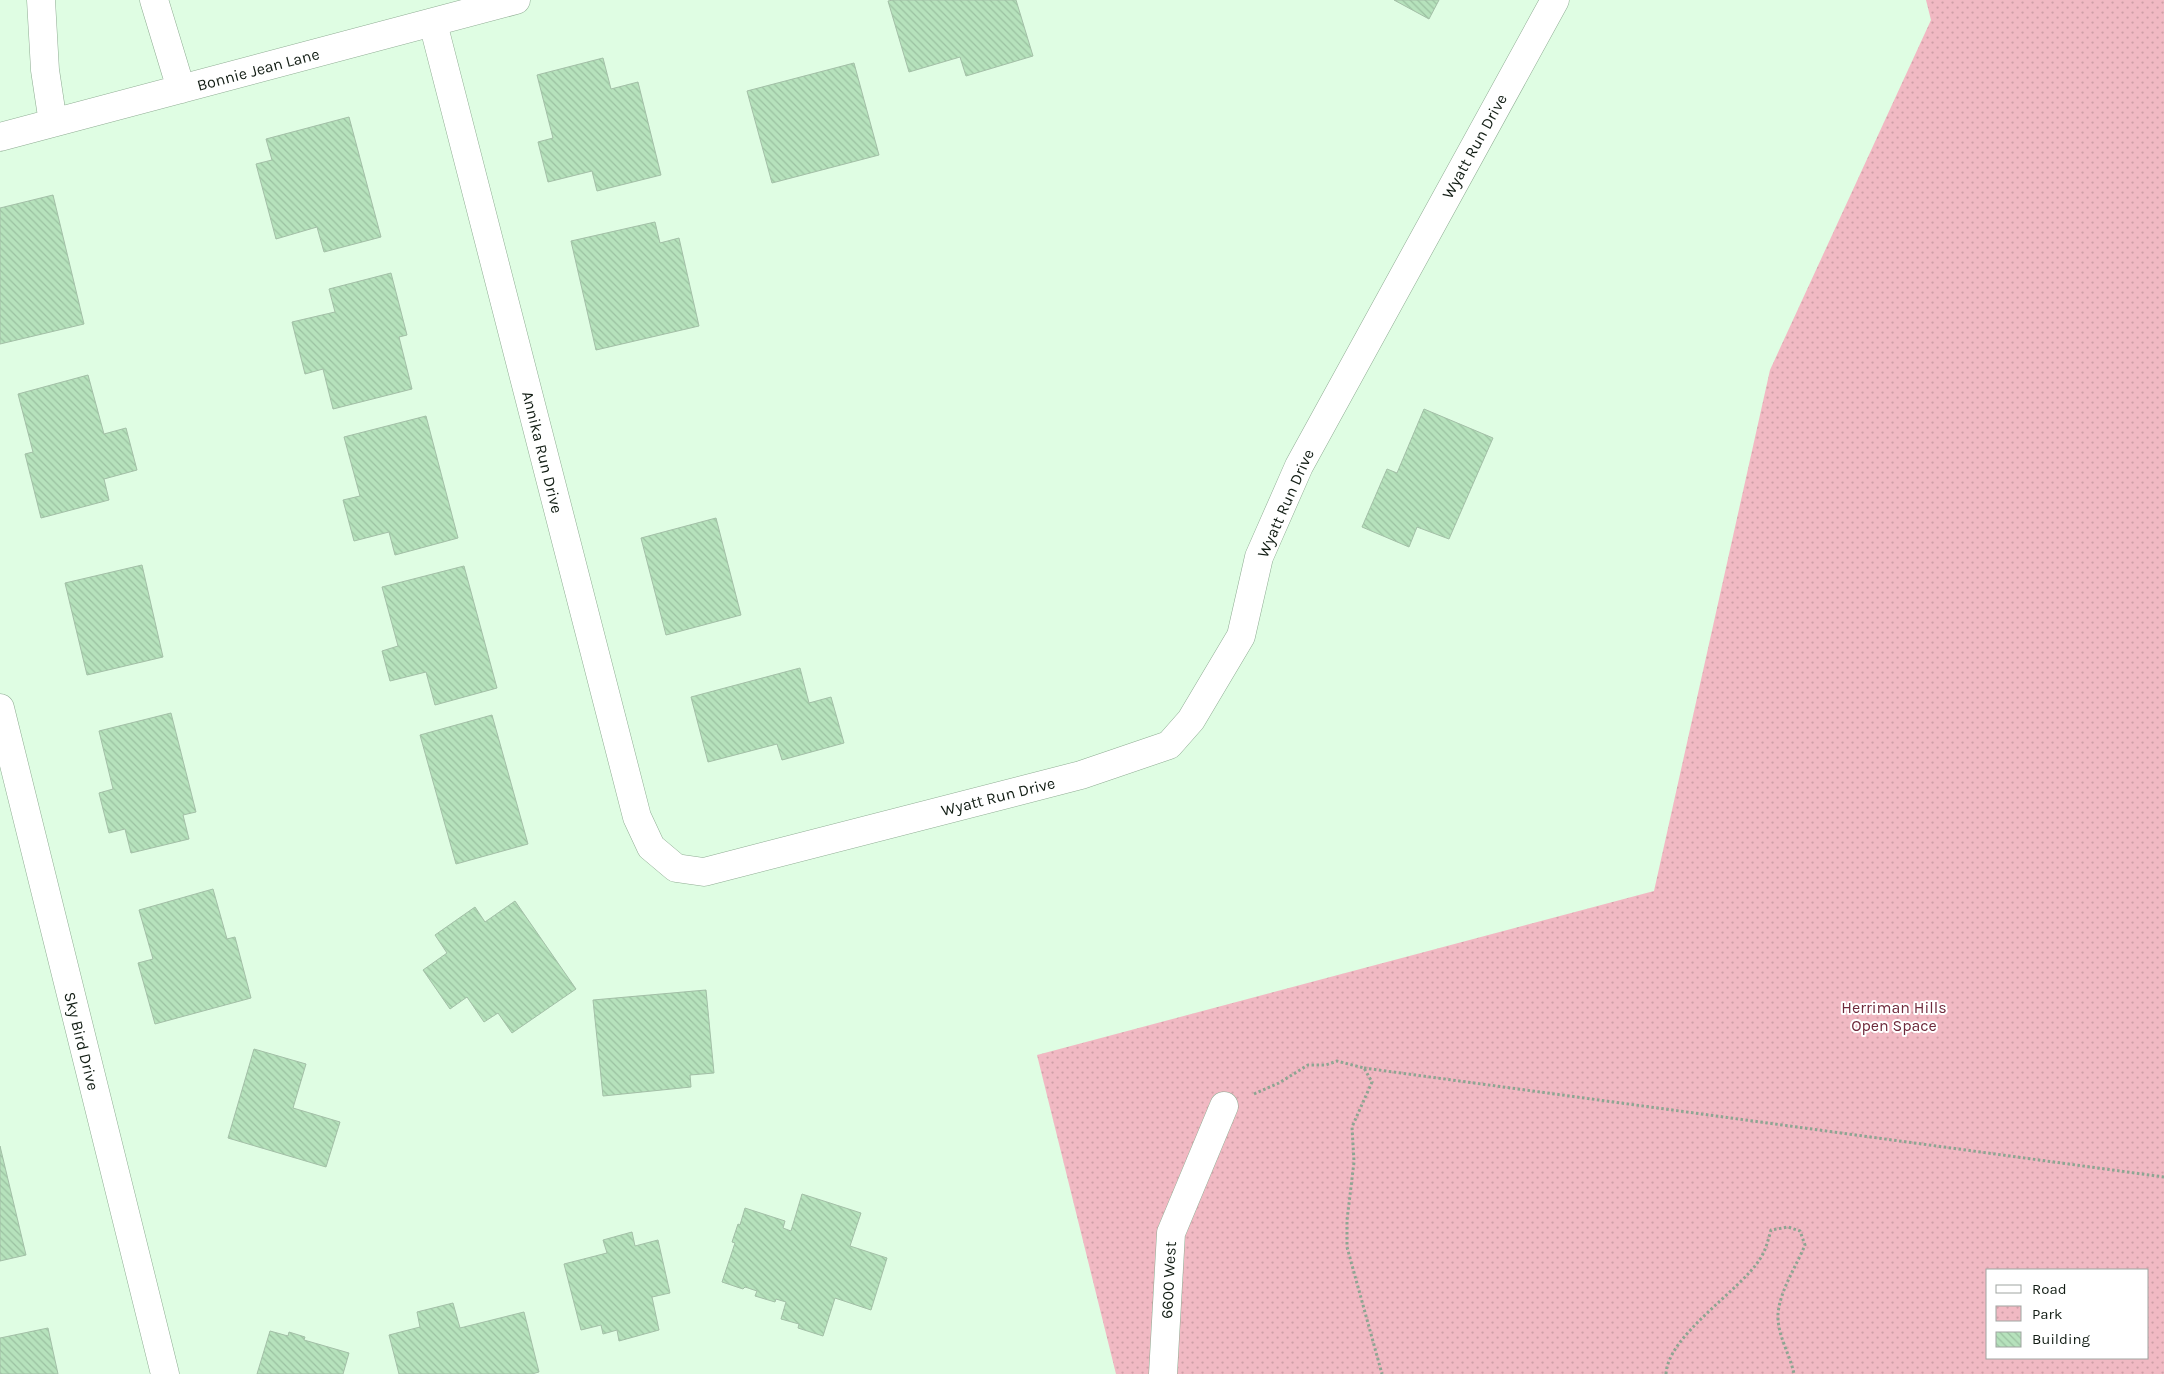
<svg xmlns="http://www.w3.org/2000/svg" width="2164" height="1374" viewBox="0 0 2164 1374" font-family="Karla,sans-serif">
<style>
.park{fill:url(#park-dots);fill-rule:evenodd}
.building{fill:url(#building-back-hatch);stroke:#a3bfa7}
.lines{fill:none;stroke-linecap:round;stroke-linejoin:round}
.minor-casing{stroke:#8fac93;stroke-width:29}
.path{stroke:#8ea592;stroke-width:3;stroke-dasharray:2.5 2.5;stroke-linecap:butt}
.minor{stroke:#fff;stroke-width:28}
.labels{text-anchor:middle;stroke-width:4;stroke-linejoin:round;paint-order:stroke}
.street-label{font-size:16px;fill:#121d14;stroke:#fff}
.park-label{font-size:16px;fill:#6e293b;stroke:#fff}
</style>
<defs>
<pattern id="park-dots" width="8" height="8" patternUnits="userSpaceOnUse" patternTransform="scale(1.25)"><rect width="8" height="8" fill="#f1b9c3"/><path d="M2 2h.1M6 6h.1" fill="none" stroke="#ce9fa7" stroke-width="1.8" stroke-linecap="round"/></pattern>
<pattern id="building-back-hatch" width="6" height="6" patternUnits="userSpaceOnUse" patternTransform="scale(1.25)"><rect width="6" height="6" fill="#b6e2bc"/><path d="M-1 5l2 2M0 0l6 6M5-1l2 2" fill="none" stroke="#9bc1a1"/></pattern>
</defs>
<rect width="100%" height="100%" fill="#dffde3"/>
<path class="park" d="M1926,0H2164V1374H1116L1037,1055L1654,891L1770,370L1931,20ZM1988,1270H2148V1358H1988Z"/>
<path class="building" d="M893,0H1016L1033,56L966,76L960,57L909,72L888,1Z
M1394,0H1439L1429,19Z
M603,58L611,89L638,82L661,175L597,191L592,171L548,182L538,142L553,138L537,75Z
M854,63L879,155L772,183L747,91Z
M349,117L381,237L324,252L317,227L276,239L256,164L272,160L266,139Z
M53,195L84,324L0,344V208Z
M655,222L660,243L679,238L699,326L596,350L571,241Z
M391,273L407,335L399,337L412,389L333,409L323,369L305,374L292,322L335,312L329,289Z
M88,375L104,434L126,428L137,470L104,479L109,500L41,518L25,454L33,452L18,394Z
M1424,409L1493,438L1449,539L1417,527L1409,547L1362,527L1387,469L1397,473Z
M426,416L458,538L395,555L389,532L354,541L343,500L360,496L344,437Z
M716,518L741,615L666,635L641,538Z
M142,565L163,657L87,675L65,583Z
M464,566L497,688L435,705L426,672L390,681L382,651L398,646L382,587Z
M800,668L809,703L831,697L844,743L782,760L777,744L708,762L691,697Z
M171,713L196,812L183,815L189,839L131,853L125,829L109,833L99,793L113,789L99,731Z
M492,715L528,844L456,864L420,735Z
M213,889L227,939L235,937L251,998L155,1024L138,963L153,959L139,910Z
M515,901L576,989L512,1033L498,1013L484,1022L467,997L450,1009L423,970L447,953L435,935L475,907L485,922Z
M706,990L714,1073L690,1075L691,1087L603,1096L593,1000Z
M254,1049L306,1064L293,1108L340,1122L326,1167L228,1138Z
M0,1146L26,1255L0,1261Z
M802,1194L861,1213L850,1246L887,1258L871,1310L835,1298L823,1336L798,1328L799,1324L781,1319L786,1302L776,1299L775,1302L755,1296L757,1291L745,1287L743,1289L722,1282L735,1243L732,1242L738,1224L740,1225L745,1208L785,1221L783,1228L791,1231Z
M632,1232L635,1246L658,1240L670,1293L652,1297L659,1330L619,1341L617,1330L603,1334L601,1325L581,1330L564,1264L607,1253L603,1240Z
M453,1303L460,1328L524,1312L539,1372L532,1374H399L389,1335L420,1327L417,1312Z
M48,1328L58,1374H0V1338Z
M270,1331L288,1336L289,1332L305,1337L304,1340L349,1353L343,1374H257Z"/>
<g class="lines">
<g class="minor-casing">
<path id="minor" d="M41,0L45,70L53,123
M154,0L181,89
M433,23L637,817L651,847L676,868L704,872L1081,775L1169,745L1191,720L1241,636L1259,557L1299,466L1555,0
M0,137L516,0
M0,708L165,1374
M1163,1374L1171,1233L1224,1106"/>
</g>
<path class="path" d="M1364,1068L2164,1177
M1254,1094L1279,1083L1308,1065H1326L1337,1061L1364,1068L1372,1082L1352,1127L1354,1162L1347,1220V1247L1382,1374
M1666,1374C1668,1335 1740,1291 1760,1259C1766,1250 1768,1240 1771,1230L1788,1227L1800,1231L1805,1245C1796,1267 1780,1290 1778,1314C1777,1335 1790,1354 1794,1374"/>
<use href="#minor" class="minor"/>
</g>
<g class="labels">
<g class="street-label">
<text transform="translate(258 69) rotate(-15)" y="6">Bonnie Jean Lane</text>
<text transform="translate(1474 146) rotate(-61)" y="6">Wyatt Run Drive</text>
<text transform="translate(543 452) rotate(76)" y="6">Annika Run Drive</text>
<text transform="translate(1285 503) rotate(-66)" y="6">Wyatt Run Drive</text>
<text transform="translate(998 796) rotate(-14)" y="6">Wyatt Run Drive</text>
<text transform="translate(82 1041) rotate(76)" y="6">Sky Bird Drive</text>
<text transform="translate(1168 1280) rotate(-87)" y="6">6600 West</text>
</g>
<g class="park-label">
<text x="1894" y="1013">Herriman Hills<tspan x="1894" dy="18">Open Space</tspan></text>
</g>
</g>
<rect x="1986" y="1269" width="162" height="90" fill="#ffffff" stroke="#a0a5a1"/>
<rect x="1996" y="1285" width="25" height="8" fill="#ffffff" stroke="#a0a5a1"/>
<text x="2032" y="1294" font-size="15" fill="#121d14">Road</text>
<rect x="1996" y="1306" width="25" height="15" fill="url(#park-dots)" stroke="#a0a5a1"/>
<text x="2032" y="1319" font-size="15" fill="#121d14">Park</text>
<rect x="1996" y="1332" width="25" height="15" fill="url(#building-back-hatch)" stroke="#a0a5a1"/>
<text x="2032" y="1344" font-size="15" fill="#121d14">Building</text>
</svg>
